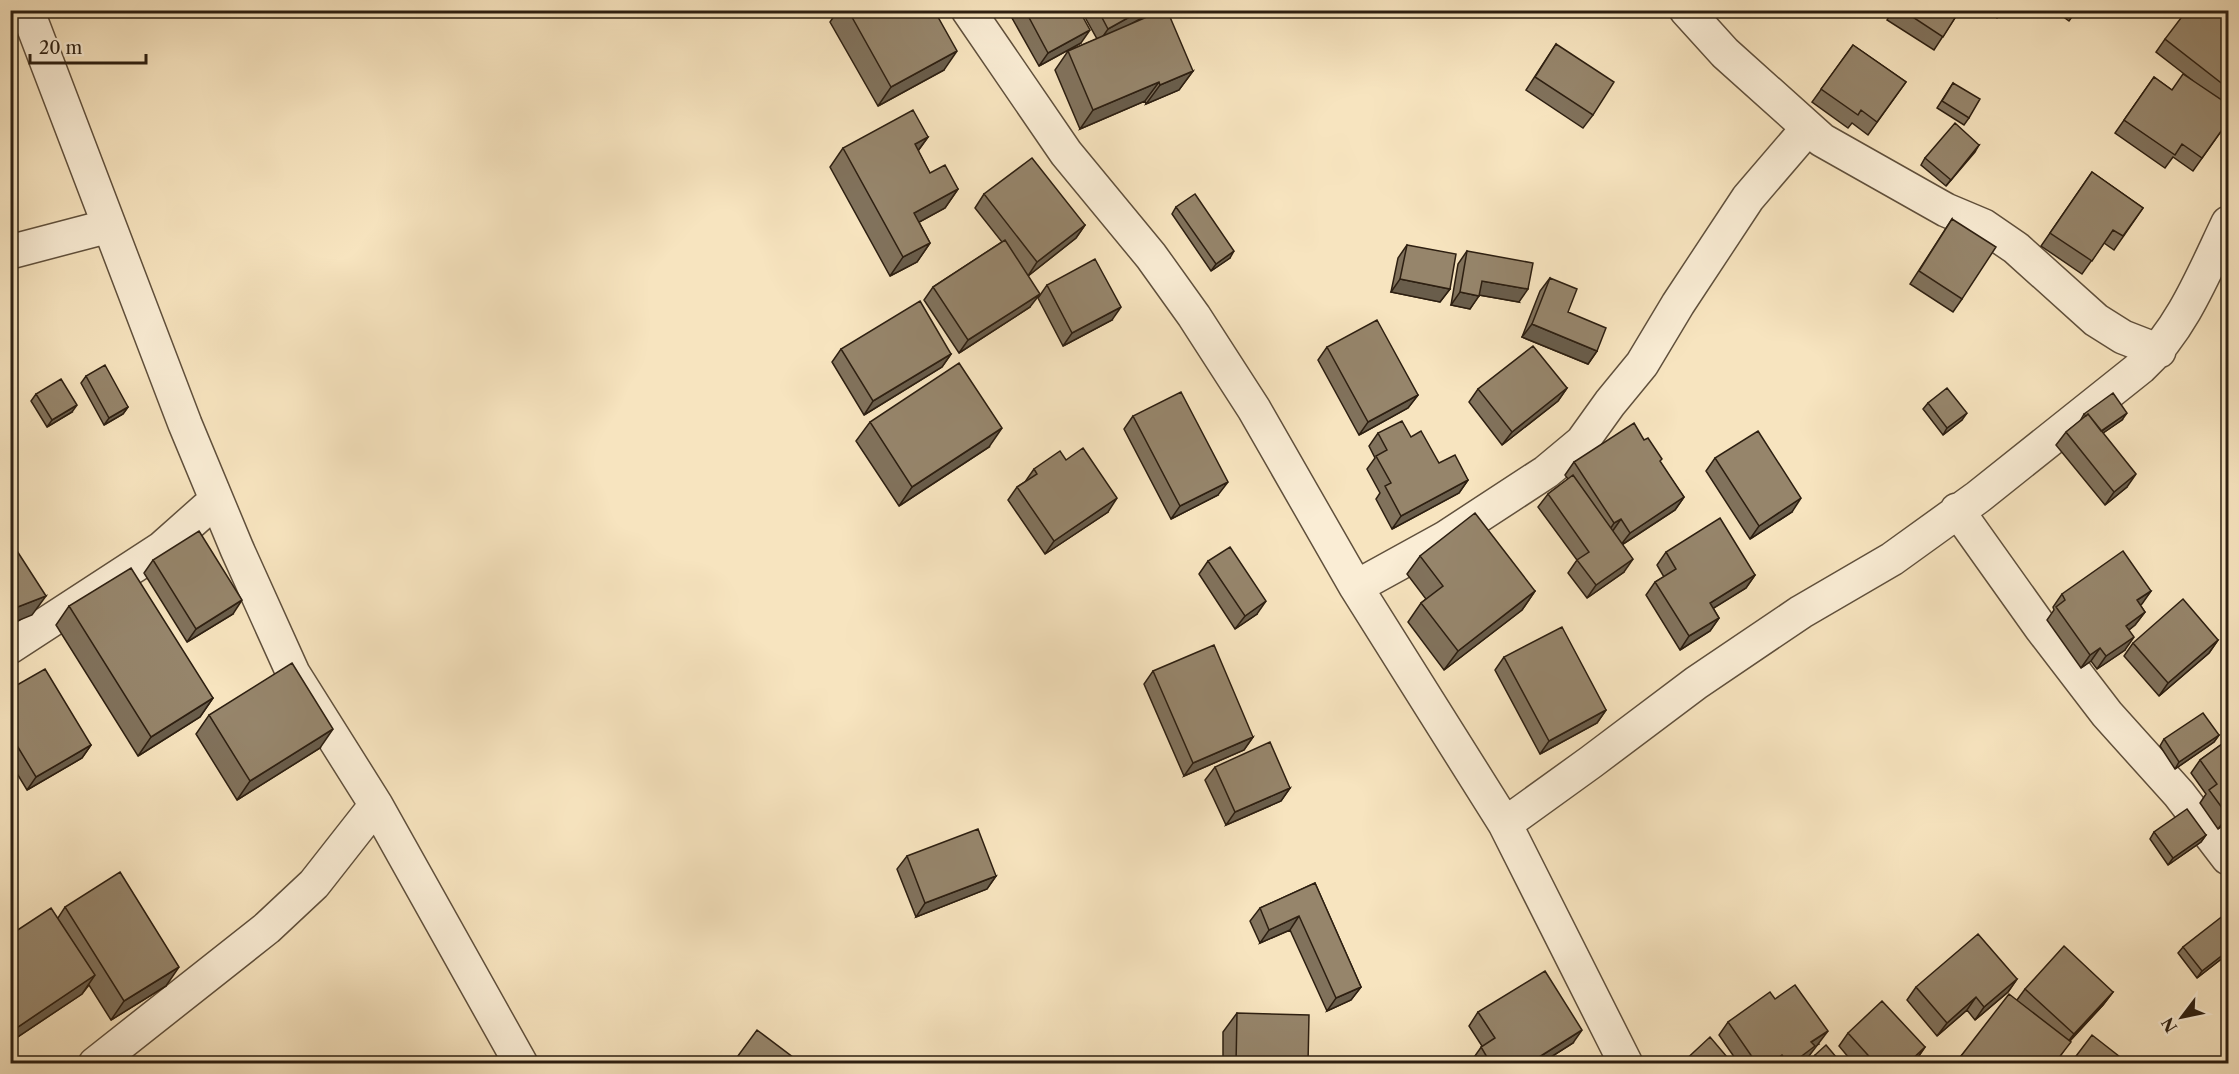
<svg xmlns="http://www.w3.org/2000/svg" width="2239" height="1074" viewBox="0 0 2239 1074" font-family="'Libre Caslon Text',serif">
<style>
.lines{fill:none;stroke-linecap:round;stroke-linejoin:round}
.minor-casing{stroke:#60503c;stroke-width:36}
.minor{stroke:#faedd5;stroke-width:33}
.wall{fill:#81725c;stroke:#2d1f11;stroke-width:1.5}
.shaded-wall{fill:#695d4b;stroke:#2d1f11;stroke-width:1.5}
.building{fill:#96856b;stroke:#2d1f11;stroke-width:1.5}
</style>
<rect width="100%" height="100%" fill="#f7e4bf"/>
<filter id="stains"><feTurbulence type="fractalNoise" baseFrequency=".00333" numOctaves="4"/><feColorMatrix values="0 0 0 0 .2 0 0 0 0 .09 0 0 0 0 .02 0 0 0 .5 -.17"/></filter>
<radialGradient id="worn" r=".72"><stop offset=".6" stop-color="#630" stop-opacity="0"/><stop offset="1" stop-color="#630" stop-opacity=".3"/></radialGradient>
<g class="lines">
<g class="minor-casing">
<path id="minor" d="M27,10L185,424L237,549L293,673L376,805L521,1064
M968,10L1066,153L1151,256L1194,316L1254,409L1356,587L1505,824L1626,1064
M1686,10L1725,53L1822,140L1946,210L1984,226L2016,248L2096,320L2123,337L2159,351
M10,252L109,226
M1957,510L2041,628L2107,714L2179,794L2228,858
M1356,587L1445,538L1546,472L1582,442L1610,403L1642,364L1678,304L1748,198L1808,128
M10,647L162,548L216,500
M1505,824L1591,762L1696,683L1801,612L1892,559L1978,497L2141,367C2182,329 2204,273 2228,223
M95,1064L267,928L314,884L376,805"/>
</g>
<use href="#minor" class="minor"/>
</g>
<path class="wall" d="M838,10H934L944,70L878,106L830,22Z
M1017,10H1079L1081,43L1039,66L1012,18Z
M1081,10H1156L1133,23L1193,71L1179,90L1146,104L1145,101L1080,129L1055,70L1068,51L1097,39Z
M1893,10H1960L1934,50L1887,20Z
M1986,10H2002L1997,18Z
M2054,10H2077L2069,21Z
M2155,10H2167L2163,16Z
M2229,10V99L2226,103L2229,120L2193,171L2173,157L2165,168L2115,133L2154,77L2172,90L2192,80L2156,52L2165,39Z
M1556,44L1593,115L1583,128L1526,90Z
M1853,45L1906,82L1868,135L1852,123L1848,128L1812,102Z
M1953,83L1969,118L1964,125L1937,108Z
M928,137L918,151L930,173L958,189L945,208L919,222L930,243L917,262L890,276L830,167L843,148Z
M1979,145L1946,186L1921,165L1925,158Z
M2092,172L2143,208L2114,250L2104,243L2082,274L2041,246Z
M984,194L1085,225L1076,238L1028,276L1030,307L959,353L924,300L933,287L1002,242L975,208Z
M1176,207L1230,258L1211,271L1172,214Z
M1952,219L1962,299L1953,312L1910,284Z
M1407,245L1450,289L1440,302L1391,292L1398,258Z
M1467,251L1519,302L1479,295L1470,309L1451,305L1458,264Z
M1550,278L1568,312L1597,351L1588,364L1522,337L1540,291Z
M1047,285L1112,320L1063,346L1038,298Z
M1327,347L1418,395L1408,408L1359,435L1318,360Z
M841,349L951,354L942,367L864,415L832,362Z
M86,376L128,407L123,414L104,425L81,383Z
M1567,388L1558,401L1502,445L1469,402L1478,389Z
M36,394L72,412L47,427L31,401Z
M1928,403L1962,420L1943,435L1923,409Z
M2084,414L2122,420L2103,433L2127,487L2105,505L2056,445L2066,432L2080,421Z
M1133,416L1218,495L1171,519L1124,429Z
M870,422L989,447L899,506L856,441Z
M1378,433L1411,437L1439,463L1468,480L1459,493L1392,529L1376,499L1380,493L1367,469L1375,458L1369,446Z
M1644,440L1684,497L1675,510L1623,544L1624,572L1587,598L1568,573L1577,560L1538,507L1548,494L1568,479L1565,475L1574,462Z
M1715,458L1792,512L1750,539L1706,471Z
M1066,460L1108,512L1045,554L1008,500L1017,487L1025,482L1034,469Z
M1666,552L1755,575L1746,588L1713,608L1719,618L1710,631L1680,650L1646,595L1655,582L1664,577L1657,565Z
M1420,556L1535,591L1522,610L1444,670L1408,622L1421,603L1426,599L1407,574Z
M153,560L233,614L187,642L144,573Z
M1208,561L1257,614L1235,629L1199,574Z
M2151,591L2140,605L2145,612L2135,625L2129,630L2125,650L2097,669L2091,661L2081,668L2047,620L2054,610L2053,607L2062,594Z
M69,606L213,698L200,717L138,756L56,625Z
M2218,640L2209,653L2159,696L2124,656L2133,643Z
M1504,657L1606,710L1597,723L1540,754L1495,670Z
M1153,671L1253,737L1244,750L1184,776L1144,684Z
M10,689L91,745L82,758L27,790L10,762Z
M209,715L320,748L237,800L196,734Z
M2219,735L2214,742L2175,769L2160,746L2164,739Z
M2229,739V821L2218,829L2200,803L2206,794L2191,773L2200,760Z
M1215,767L1290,788L1281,801L1226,825L1205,780Z
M2154,832L2206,835L2201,842L2168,865L2150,839Z
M907,856L996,876L987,889L916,917L897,869Z
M1315,883L1361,987L1351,1000L1327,1011L1290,930L1260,943L1250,921L1260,908Z
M65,907L166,986L111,1020L89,985L82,994L10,1042V935L58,918Z
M2183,947L2229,953L2197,978L2178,953Z
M2017,979L2008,992L1975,1020L1967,1010L1937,1036L1907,1000L1916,987Z
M2025,989L2113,992L2103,1005L2070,1041L2055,1064H1956L1961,1056L2017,1000Z
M1775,999L1819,1044L1815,1046L1806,1060L1800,1064H1739L1719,1035L1728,1022Z
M1478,1012L1573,1043L1540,1064H1474L1472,1060L1482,1046L1469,1026Z
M1237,1013L1308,1064H1223V1032Z
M1848,1033L1925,1047L1916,1060L1912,1064H1854L1839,1046Z
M1815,1055L1842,1064H1812L1810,1061Z"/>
<path class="shaded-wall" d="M1142,10H1156L1099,42L1108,29Z
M1090,30L1081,43L1039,66L1048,53Z
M957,51L944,70L878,106L891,87Z
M1193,71L1179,90L1146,104L1160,85Z
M1159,82L1145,101L1080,129L1093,110Z
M928,137L914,156L915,144Z
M1979,145L1975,152L1946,186L1951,180Z
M958,189L945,208L901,232L914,213Z
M1085,225L1076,238L1028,276L1037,262Z
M930,243L917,262L890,276L903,257Z
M1234,251L1230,258L1211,271L1216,264Z
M1400,279L1450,289L1440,302L1391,292Z
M1482,281L1528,289L1519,302L1473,294Z
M1460,292L1479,296L1470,309L1451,305Z
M1040,294L1030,307L959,353L968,340Z
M1121,307L1112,320L1063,346L1072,333Z
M1532,324L1597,351L1588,364L1522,337Z
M951,354L942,367L864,415L873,401Z
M1567,388L1558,401L1502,445L1512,432Z
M1418,395L1408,408L1359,435L1368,422Z
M77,405L72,412L47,427L52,420Z
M128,407L123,414L104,425L109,418Z
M1967,413L1962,420L1943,435L1947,428Z
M2127,413L2122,420L2093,440L2098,434Z
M1002,428L989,447L899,506L912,487Z
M2136,474L2127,487L2105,505L2114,492Z
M1468,480L1459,493L1392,529L1401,516Z
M1228,482L1218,495L1171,519L1180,506Z
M1684,497L1675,510L1620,546L1630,533Z
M1117,498L1108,512L1045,554L1054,541Z
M1801,498L1792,512L1750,539L1759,526Z
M1621,519L1612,532L1605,537L1614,523Z
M1633,559L1624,572L1587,598L1596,585Z
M1755,575L1746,588L1701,616L1710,603Z
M1535,591L1522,610L1444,670L1458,651Z
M2151,591L2142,604L2127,613L2137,600Z
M46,596L32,615L10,624V610Z
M242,600L233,614L187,642L196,629Z
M1266,601L1257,614L1235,629L1245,616Z
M2145,612L2135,625L2117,639L2126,626Z
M1719,618L1710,631L1680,650L1689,636Z
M2134,637L2125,650L2097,669L2106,656Z
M2218,640L2209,653L2159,696L2168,683Z
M2100,648L2091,661L2081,668L2090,655Z
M213,698L200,717L138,756L151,737Z
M1606,710L1597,723L1540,754L1549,741Z
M333,729L320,748L237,800L250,781Z
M2219,735L2214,742L2175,769L2179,762Z
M1253,737L1244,750L1184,776L1193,763Z
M91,745L82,758L27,790L36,777Z
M1290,788L1281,801L1226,825L1235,812Z
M2229,815V821L2218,829L2228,816Z
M2206,835L2201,842L2168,865L2173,858Z
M996,876L987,889L916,917L925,903Z
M1299,916L1290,930L1260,943L1269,930Z
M2229,950V953L2197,978L2202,971Z
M179,967L166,986L111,1020L124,1001Z
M95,975L82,994L10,1042V1032L12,1031Z
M2017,979L2008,992L1975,1020L1984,1007Z
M1361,987L1351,1000L1327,1011L1336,998Z
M2113,992L2103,1005L2064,1047L2074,1034Z
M1976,997L1967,1010L1937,1036L1947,1023Z
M1582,1030L1573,1043L1540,1064H1528Z
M1828,1031L1806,1060L1800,1064H1791L1811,1042Z
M1925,1047L1916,1060L1912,1064H1907Z
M1782,1055L1776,1064H1770Z"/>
<path class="building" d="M848,10H934L957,51L891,87Z
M1025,10H1079L1090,30L1048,53Z
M1098,10H1142L1108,29Z
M1163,10H1167L1193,71L1160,85L1159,82L1093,110L1068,51Z
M1902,10H1960L1943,37Z
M2068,10H2077L2074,14Z
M2187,10H2229V89L2165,39Z
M1556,44L1614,82L1593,115L1535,77Z
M1853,45L1906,82L1877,122L1861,110L1858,115L1821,89Z
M2183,74L2229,105V120L2202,158L2182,144L2175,155L2124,120L2154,77L2172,90Z
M1953,83L1980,99L1969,118L1942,101Z
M913,110L928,137L915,144L930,173L945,165L958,189L914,213L930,243L903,257L843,148Z
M1955,123L1979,145L1951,180L1925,158Z
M1032,158L1085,225L1037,262L984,194Z
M2092,172L2143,208L2123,236L2113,230L2092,261L2050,233Z
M1195,194L1234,251L1216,264L1176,207Z
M1952,219L1996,247L1962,299L1919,271Z
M1005,240L1040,294L968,340L933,287Z
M1407,245L1456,254L1450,289L1400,279Z
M1467,251L1533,263L1528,289L1482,281L1479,296L1460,292Z
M1095,259L1121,307L1072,333L1047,285Z
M1550,278L1577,289L1568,312L1606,328L1597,351L1532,324Z
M920,301L951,354L873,401L841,349Z
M1377,320L1418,395L1368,422L1327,347Z
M1533,346L1567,388L1512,432L1478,389Z
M959,363L1002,428L912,487L870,422Z
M105,365L128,407L109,418L86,376Z
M61,379L77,405L52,420L36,394Z
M1947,388L1967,413L1947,428L1928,403Z
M1181,392L1228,482L1180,506L1133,416Z
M2113,393L2127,413L2101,431L2088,414L2086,416L2084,414Z
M2088,414L2136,474L2114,492L2066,432Z
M1402,421L1411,437L1421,431L1439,463L1455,455L1468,480L1401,516L1385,486L1391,483L1376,456L1387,450L1378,433Z
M1634,423L1644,440L1648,438L1662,459L1660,461L1684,497L1630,533L1621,519L1614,523L1574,462Z
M1758,431L1801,498L1759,526L1715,458Z
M1083,448L1117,498L1054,541L1017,487L1037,474L1034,469L1060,451L1066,460Z
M1573,475L1633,559L1596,585L1577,560L1589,552L1548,494Z
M1475,513L1535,591L1458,651L1421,603L1443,586L1420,556Z
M1720,518L1755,575L1710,603L1719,618L1689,636L1655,582L1676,569L1666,552Z
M199,531L242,600L196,629L153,560Z
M10,540L46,596L10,610Z
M1230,547L1266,601L1245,616L1208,561Z
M2123,551L2151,591L2137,600L2145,612L2126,626L2134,637L2106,656L2100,648L2090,655L2056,607L2065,600L2062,594Z
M131,568L213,698L151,737L69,606Z
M2183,599L2218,640L2168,683L2133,643Z
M1562,627L1606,710L1549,741L1504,657Z
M1214,645L1253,737L1193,763L1153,671Z
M292,663L333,729L250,781L209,715Z
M45,669L91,745L36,777L10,734V689Z
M2203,713L2219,735L2179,762L2164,739Z
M2229,739V815L2228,816L2209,790L2217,784L2200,760Z
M1270,742L1290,788L1235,812L1215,767Z
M2187,809L2206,835L2173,858L2154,832Z
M978,829L996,876L925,903L907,856Z
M120,872L179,967L124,1001L65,907Z
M1315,883L1361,987L1336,998L1299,916L1269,930L1260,908Z
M51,908L95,975L12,1031L10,1029V935Z
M2224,915L2229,921V950L2202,971L2183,947Z
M1978,934L2017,979L1984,1007L1976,997L1947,1023L1916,987Z
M2064,946L2113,992L2074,1034L2025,989Z
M1545,971L1582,1030L1528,1064H1491L1481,1047L1495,1038L1478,1012Z
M1795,985L1828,1031L1811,1042L1815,1046L1791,1064H1788L1782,1055L1770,1064H1757L1728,1022L1770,992L1775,999Z
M2009,994L2071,1042L2054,1064H1971L1961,1056Z
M1882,1001L1925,1047L1907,1064H1876L1848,1033Z
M1237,1013L1309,1015L1308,1064H1236Z
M757,1030L798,1061L796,1064H732Z
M2092,1035L2129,1064H2070Z
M1710,1037L1733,1064H1681Z
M1826,1045L1842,1064H1816L1820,1061L1815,1055Z"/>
<rect width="2239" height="1074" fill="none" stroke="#f7e4bf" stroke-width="36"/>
<rect x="12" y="12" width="2215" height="1050" fill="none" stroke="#2d1f11" stroke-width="3"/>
<rect x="18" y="18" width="2203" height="1038" fill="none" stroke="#2d1f11" stroke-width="1.5"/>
<g transform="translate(2182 1017) rotate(238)" stroke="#faedd5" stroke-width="4.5" paint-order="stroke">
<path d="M0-4.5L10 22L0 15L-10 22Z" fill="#2d1f11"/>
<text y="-9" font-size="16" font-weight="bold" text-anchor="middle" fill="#2d1f11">N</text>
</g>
<path d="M30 54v9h116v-9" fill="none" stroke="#2d1f11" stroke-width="3"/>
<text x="39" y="54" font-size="18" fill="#2d1f11" stroke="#faedd5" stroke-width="4.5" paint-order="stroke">20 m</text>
<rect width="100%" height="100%" filter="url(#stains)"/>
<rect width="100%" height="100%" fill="url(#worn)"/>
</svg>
